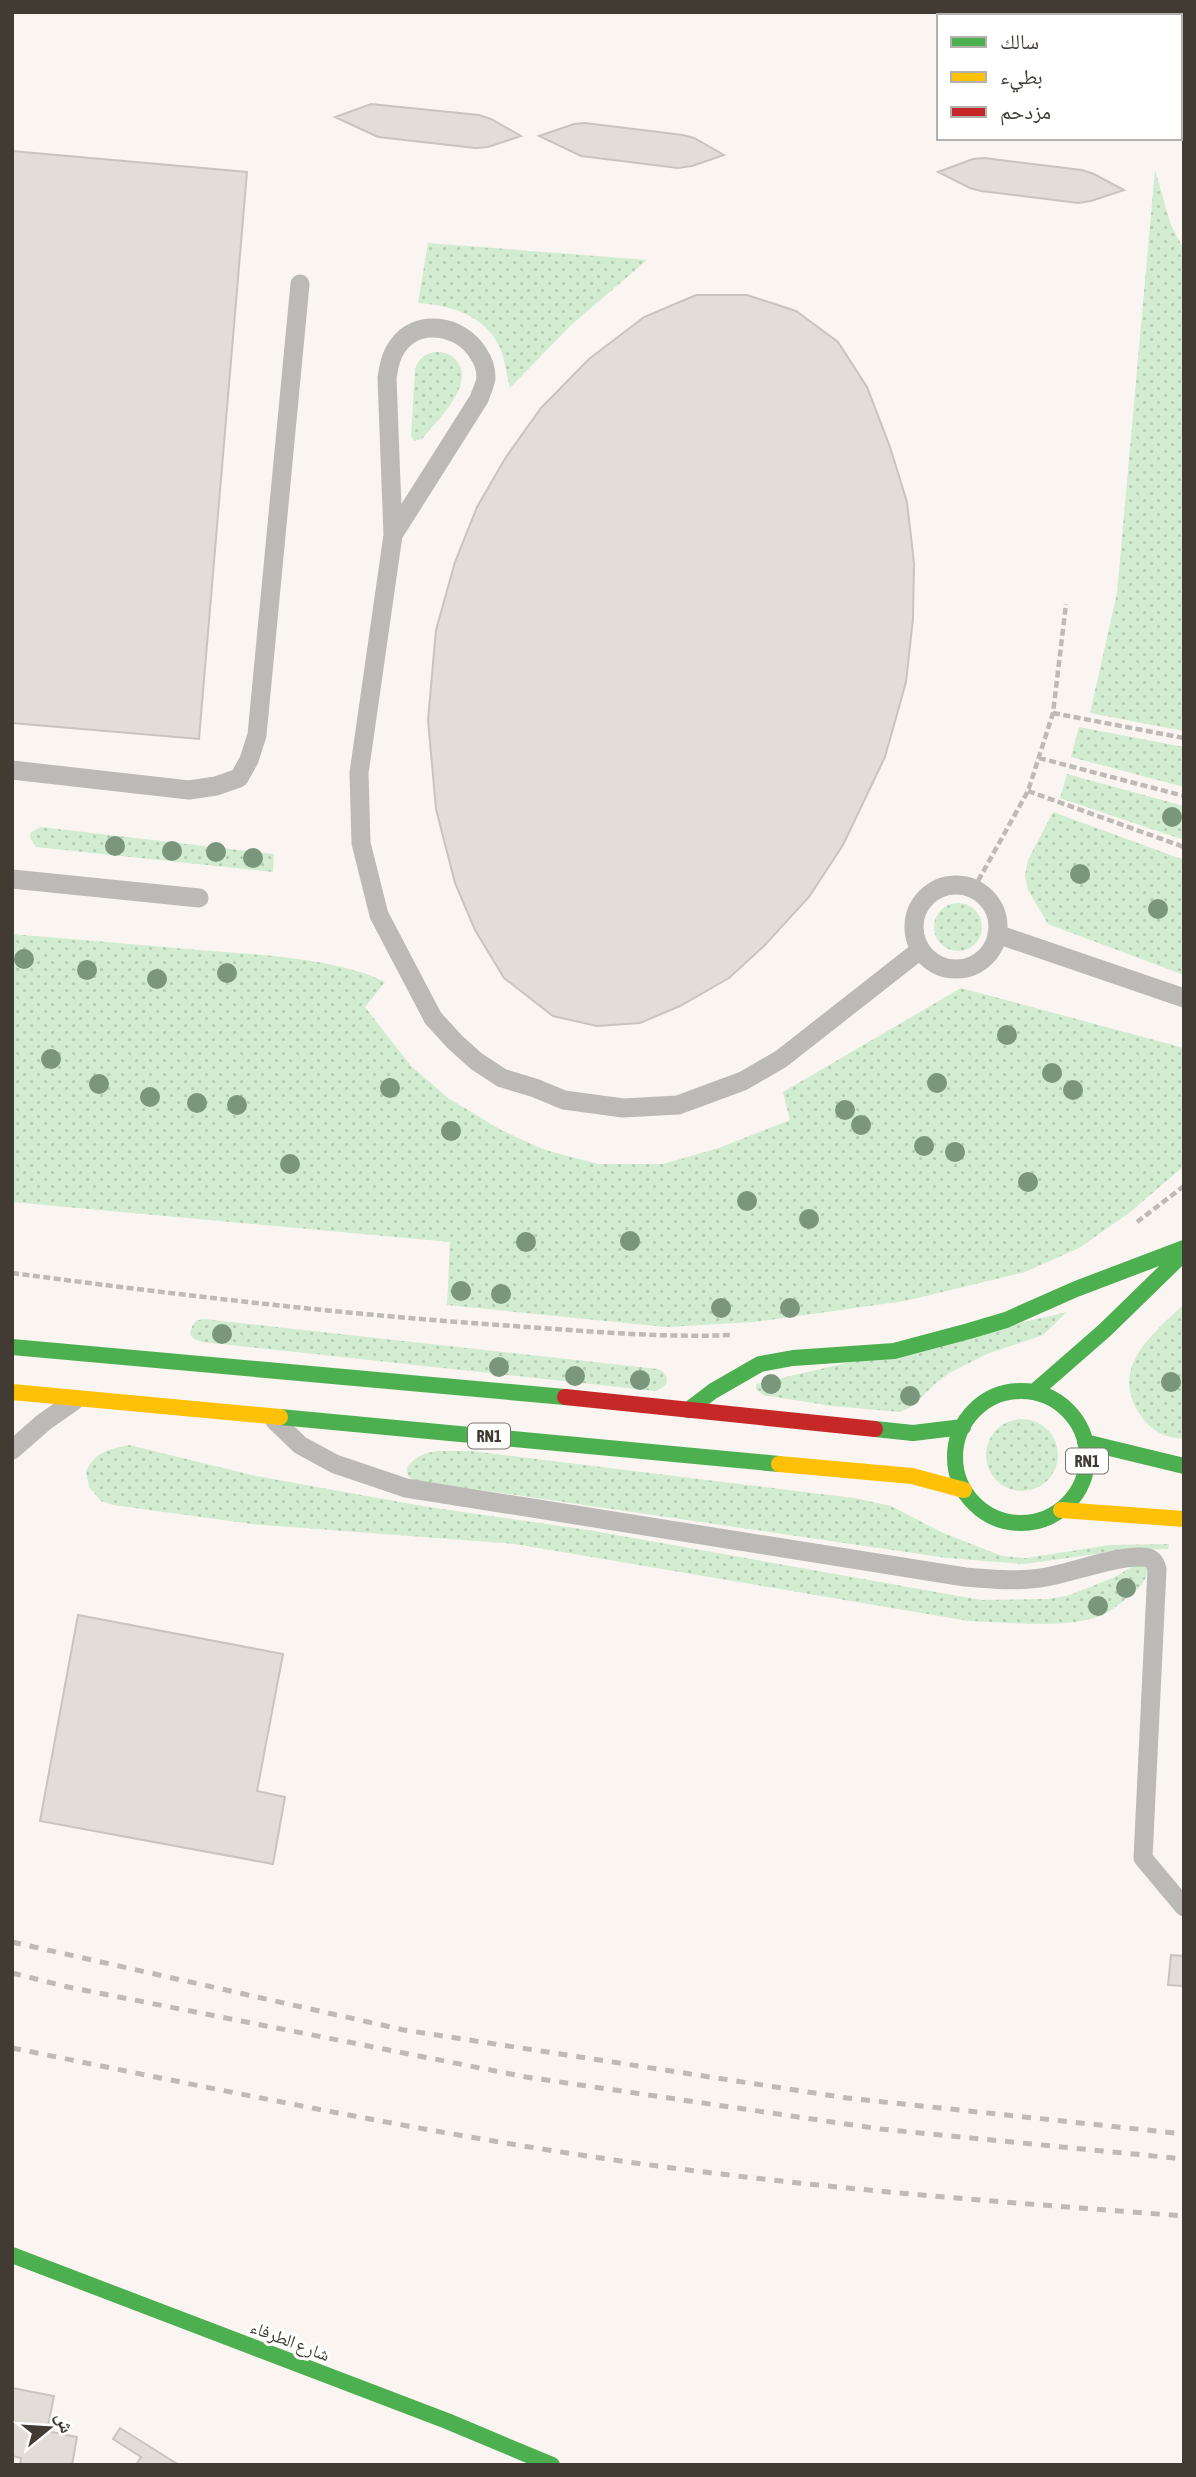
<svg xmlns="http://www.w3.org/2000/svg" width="1196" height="2477" viewBox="0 0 1196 2477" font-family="'Asap Condensed','Noto Naskh Arabic',sans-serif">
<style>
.grass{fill:url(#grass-dots)}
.building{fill:#e2ddd7;stroke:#c9c4be;stroke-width:2}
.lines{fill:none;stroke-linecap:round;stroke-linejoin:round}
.path{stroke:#bdbab7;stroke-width:4.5;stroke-dasharray:7 3.5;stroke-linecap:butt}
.lane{stroke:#bbbab6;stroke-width:19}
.fast{stroke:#4caf50;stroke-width:16}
.slow{stroke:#ffc107;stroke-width:16}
.jam{stroke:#c62828;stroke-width:16}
.rail{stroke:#bebab6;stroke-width:5;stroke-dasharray:9 9;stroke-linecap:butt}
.tree{fill:#7a967d}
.labels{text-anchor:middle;stroke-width:6;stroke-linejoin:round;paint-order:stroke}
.shield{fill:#fff;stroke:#7a7671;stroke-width:2}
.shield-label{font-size:16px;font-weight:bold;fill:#413b34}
.street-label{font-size:18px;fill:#413b34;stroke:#fff}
</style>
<defs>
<pattern id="grass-dots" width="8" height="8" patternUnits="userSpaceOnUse" patternTransform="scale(1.75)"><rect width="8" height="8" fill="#d1ecd0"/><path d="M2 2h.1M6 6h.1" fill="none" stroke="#b5cbb3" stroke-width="1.8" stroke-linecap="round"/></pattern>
</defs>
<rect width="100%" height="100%" fill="#faf5f0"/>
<path class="grass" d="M1155,170L1171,225L1184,250V731L1090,713L1117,593Z
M428,243L647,260L570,326L510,388C507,376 505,362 501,350C487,316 452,305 418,303Z
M435,352C443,352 450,353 455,359C478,383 437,420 422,439L414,441L411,436L415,369C418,359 425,354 435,352Z
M1079,727L1184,747V787L1071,757Z
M1067,774L1184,806V840L1060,798Z
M1053,812L1184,860V975L1048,924L1028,890L1025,875L1028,860Z
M41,827L274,854L273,872L36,847L30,838L31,832Z
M934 927a24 24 0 1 1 48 0a24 24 0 1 1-48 0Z
M12,934C78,940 145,945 211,951C263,955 338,959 385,982L365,1007L411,1066L448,1098L501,1130L545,1150L598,1164H663L719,1148L790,1120L783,1092L961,988L1184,1048V1166L1129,1213L1079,1248L1025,1272L905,1301L754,1322L666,1327L447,1305L450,1242L12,1202Z
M1184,1304V1439C1164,1437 1150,1431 1139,1413C1110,1366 1152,1335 1184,1304Z
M1067,1312L1043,1335L987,1354L951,1372L936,1383L911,1407L900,1412L832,1406L763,1395L756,1389V1384Z
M204,1319L658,1369C666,1373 668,1377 666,1385L656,1391L202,1342L194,1339L190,1334C192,1324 195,1320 204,1319Z
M986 1455a36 36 0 1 1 72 0a36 36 0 1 1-72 0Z
M129,1445L256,1476L428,1507L588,1530L981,1600L1049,1599L1070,1595L1115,1577L1138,1563L1148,1568C1146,1583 1139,1588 1127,1598C1119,1604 1110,1612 1100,1616C1067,1629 1005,1622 969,1621L515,1544L252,1524L113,1505L101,1501L89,1487L86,1471C97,1451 107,1450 129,1445Z
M438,1451H471L854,1498L891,1506L943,1533L1002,1556L1026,1558L1110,1545L1169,1544L1168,1549L1126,1550L1024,1564L947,1558L427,1482L413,1480L408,1476L407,1468C415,1456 424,1453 438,1451Z"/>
<path class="building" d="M371,104L479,115L491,119L521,136L488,147L475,148L378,137L335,117Z
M585,123L683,135L694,138L724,155L692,166L678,168L581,156L539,136L574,124Z
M12,151L247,172L199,739L12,723Z
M984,158L1082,170L1094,174L1124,190L1091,201L1078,203L981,191L970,188L938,172L973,159Z
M696,295H747L796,311L838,342L867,387L890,447L907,502L914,563L913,619L906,682L885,757L843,845L809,897L764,946L729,978L680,1006L640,1023L597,1026L553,1016L504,978L475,930L455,883L436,809L428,720L436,630L455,562L477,507L506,457L541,408L589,359L644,317Z
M78,1615L283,1654L257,1791L285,1797L273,1864L40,1821Z
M1171,1955L1184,1956V1986L1168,1985Z
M12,2388L54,2396L47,2431L77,2437L72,2465H20L21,2458L12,2456Z
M120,2428L179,2465H136L141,2457L113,2439Z"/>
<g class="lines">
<path class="path" d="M1053,713L1184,738
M1039,758L1184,796
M1028,791L1184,847
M973,890L1028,791L1053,713L1066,604
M1137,1222L1184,1186
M12,1273C179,1295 346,1315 514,1326C587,1331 659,1338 732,1335"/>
<path class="lane" d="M393,535L479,399C481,393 485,385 486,378C486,369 483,360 478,353C461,325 417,317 397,347C390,357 389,367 387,378L393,535L359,773L361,843L379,915L433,1018L455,1042L476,1061L502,1078L535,1088L564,1100L623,1108L678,1105L743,1081L781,1059L920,950
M12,770L189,790L216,786L239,778L249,760L257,735L300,284
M12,879L199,898
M914 927a42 42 0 1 1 84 0a42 42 0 1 1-84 0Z
M997,934L1184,998
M275,1421L300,1445L335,1464L406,1488L965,1577C992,1579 1020,1582 1046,1577C1074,1572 1115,1556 1142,1557C1151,1557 1155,1561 1157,1569L1143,1858L1184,1907
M12,1450L44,1422L74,1401"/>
<path class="fast" d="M12,1347L565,1397
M955 1457a66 66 0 1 1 132 0a66 66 0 1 1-132 0Z
M1034,1392L1105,1330L1184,1253
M688,1410L713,1391L760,1364L793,1358L894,1351L969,1331L1006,1320L1076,1289L1184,1248
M280,1417L779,1464
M875,1429L913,1433L963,1427
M1085,1442L1184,1466
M12,2255L447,2421L552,2465"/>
<path class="slow" d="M12,1392L280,1417
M779,1464L912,1476L964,1490
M1061,1510L1184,1519"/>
<path class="jam" d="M565,1397L875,1429"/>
<path class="rail" d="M12,1942L404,2030L847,2098L1184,2134
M12,1973L68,1987L526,2077L880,2129L1184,2159
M12,2048C247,2095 483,2146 721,2174C875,2193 1029,2204 1184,2216"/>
</g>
<g class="tree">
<circle cx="1172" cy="817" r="10"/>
<circle cx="115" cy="846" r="10"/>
<circle cx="172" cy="851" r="10"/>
<circle cx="216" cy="852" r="10"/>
<circle cx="253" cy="858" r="10"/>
<circle cx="1080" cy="874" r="10"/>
<circle cx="1158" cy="909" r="10"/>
<circle cx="24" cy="959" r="10"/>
<circle cx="87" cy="970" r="10"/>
<circle cx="227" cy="973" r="10"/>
<circle cx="157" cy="979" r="10"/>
<circle cx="1007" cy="1035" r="10"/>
<circle cx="51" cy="1059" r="10"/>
<circle cx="1052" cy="1073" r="10"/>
<circle cx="937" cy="1083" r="10"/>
<circle cx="99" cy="1084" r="10"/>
<circle cx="390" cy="1088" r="10"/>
<circle cx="1073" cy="1090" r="10"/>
<circle cx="150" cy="1097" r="10"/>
<circle cx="197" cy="1103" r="10"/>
<circle cx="237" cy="1105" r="10"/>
<circle cx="845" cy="1110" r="10"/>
<circle cx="861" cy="1125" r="10"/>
<circle cx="451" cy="1131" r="10"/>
<circle cx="924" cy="1146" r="10"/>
<circle cx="955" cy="1152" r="10"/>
<circle cx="290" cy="1164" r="10"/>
<circle cx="1028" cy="1182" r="10"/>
<circle cx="747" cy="1201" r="10"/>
<circle cx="809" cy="1219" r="10"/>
<circle cx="630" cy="1241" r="10"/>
<circle cx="526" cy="1242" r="10"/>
<circle cx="461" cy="1291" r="10"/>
<circle cx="501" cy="1294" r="10"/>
<circle cx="721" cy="1308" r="10"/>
<circle cx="790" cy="1308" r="10"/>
<circle cx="222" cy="1334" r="10"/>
<circle cx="499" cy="1367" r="10"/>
<circle cx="575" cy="1376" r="10"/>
<circle cx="640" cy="1380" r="10"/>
<circle cx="1171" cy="1382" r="10"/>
<circle cx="771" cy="1384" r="10"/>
<circle cx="910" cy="1396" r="10"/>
<circle cx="1126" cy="1588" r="10"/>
<circle cx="1098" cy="1606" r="10"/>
</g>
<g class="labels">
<g class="shield">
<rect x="468" y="1423.5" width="42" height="25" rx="5"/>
<rect x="1066" y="1448.5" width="42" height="25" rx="5"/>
</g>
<g class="shield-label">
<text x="489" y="1442">RN1</text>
<text x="1087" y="1467">RN1</text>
</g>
<g class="street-label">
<text transform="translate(290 2341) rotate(21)" y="6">شارع الطرفاء</text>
</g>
</g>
<rect width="1196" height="2477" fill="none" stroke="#413b34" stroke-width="28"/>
<rect x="937" y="14" width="245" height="126" fill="#ffffff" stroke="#b3b1ae" stroke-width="2"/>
<rect x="951" y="37" width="35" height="10" fill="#4caf50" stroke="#b3b1ae" stroke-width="2"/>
<text x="1000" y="49" font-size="21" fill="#413b34">سالك</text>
<rect x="951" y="72" width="35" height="10" fill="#ffc107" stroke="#b3b1ae" stroke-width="2"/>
<text x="1000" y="84" font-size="21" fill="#413b34">بطيء</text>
<rect x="951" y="107" width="35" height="10" fill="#c62828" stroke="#b3b1ae" stroke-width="2"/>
<text x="1000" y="119" font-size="21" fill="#413b34">مزدحم</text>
<g transform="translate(49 2428) rotate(72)" stroke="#ffffff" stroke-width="5" paint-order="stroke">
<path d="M0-5L12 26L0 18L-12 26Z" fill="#413b34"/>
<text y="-10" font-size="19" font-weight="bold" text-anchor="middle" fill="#413b34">ش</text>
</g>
</svg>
